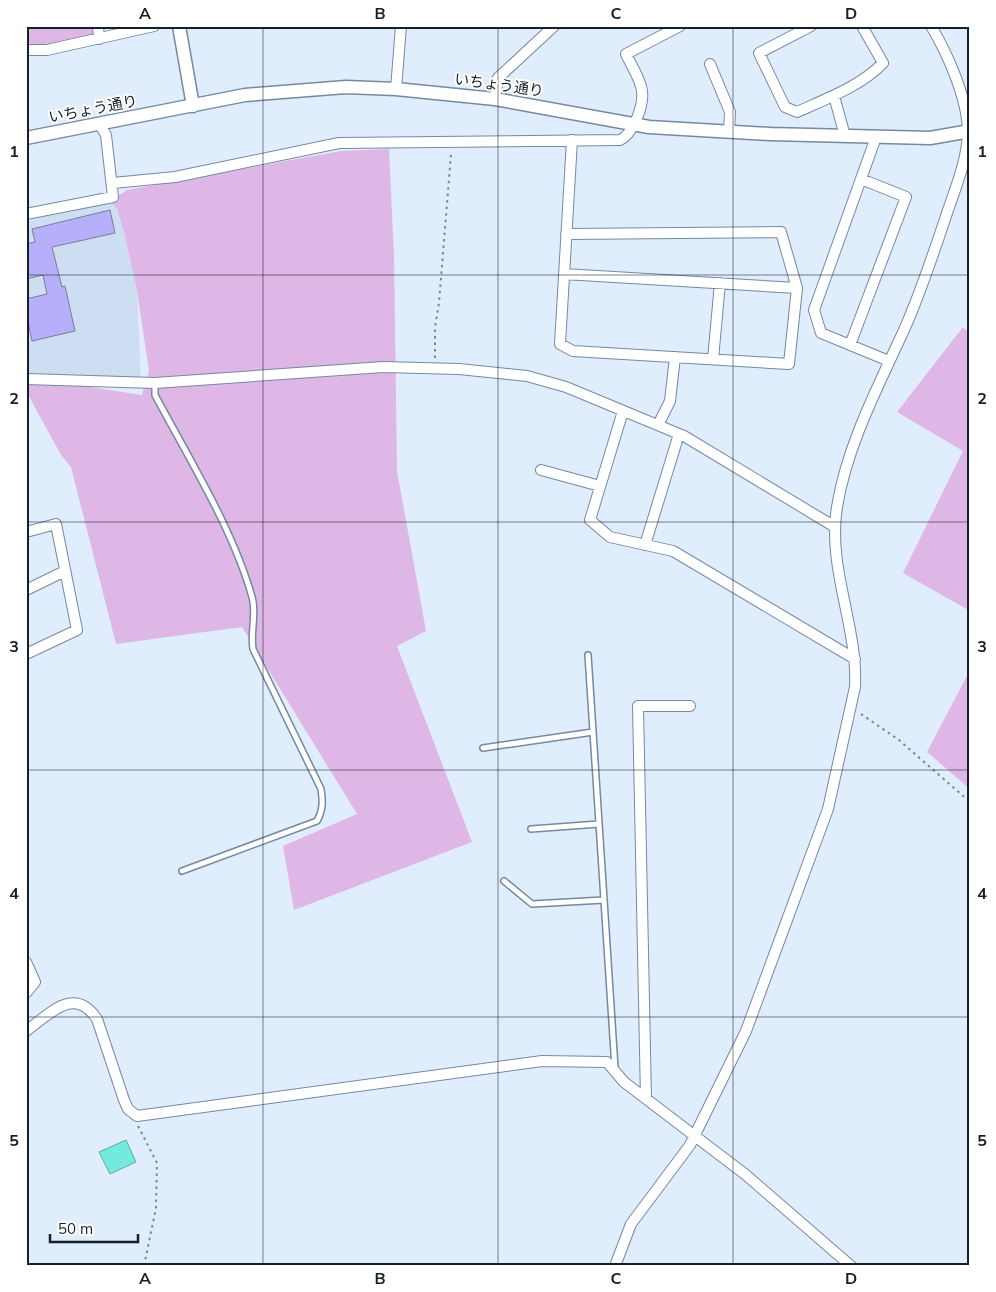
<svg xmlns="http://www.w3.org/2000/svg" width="996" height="1292" viewBox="0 0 996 1292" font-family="Mulish,'Noto Sans JP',sans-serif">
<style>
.built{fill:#cedef2}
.green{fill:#dfb7e6}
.water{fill:#74eade;stroke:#58ada7}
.building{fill:#b6affc;stroke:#7c7a97}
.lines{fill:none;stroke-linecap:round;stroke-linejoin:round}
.service-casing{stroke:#7589a1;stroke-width:8}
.minor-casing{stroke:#7589a1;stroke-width:12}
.tertiary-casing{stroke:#7589a1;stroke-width:15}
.path{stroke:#7d8794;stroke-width:2;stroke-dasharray:2.5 4;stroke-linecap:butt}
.service{stroke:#fff;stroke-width:5}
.minor{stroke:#fff;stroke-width:10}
.tertiary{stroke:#fff;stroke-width:12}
.grid{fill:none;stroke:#171f28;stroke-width:1;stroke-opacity:0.55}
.labels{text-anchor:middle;stroke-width:4;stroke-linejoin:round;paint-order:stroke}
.street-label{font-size:15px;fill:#171f28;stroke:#fff}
.neatline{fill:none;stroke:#171f28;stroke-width:2}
.grid-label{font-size:16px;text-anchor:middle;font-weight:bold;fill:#171f28}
</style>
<rect width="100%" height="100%" fill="#e0edfd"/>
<path class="built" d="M111,201L117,209L124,232L137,291L141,381L26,376V221Z"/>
<path class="green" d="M26,26H98L99,39L26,50Z
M389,149L394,257L397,471L426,631L397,646L472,842L294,910L283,846L357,814L242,627L116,644L71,467L61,455L26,391V377L142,395L149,371L137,291L124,232L117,209L111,201L127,190L341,151Z
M963,327L970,334V611L903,573L963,451L897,412Z
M970,670V789L927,752Z"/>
<path class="water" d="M126,1140L136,1162L110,1174L99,1152Z"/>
<path class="building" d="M110,210L115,233L52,247L62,287L65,286L75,331L32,341L26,313V299L47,294L43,275L26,279V244L35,242L32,229Z"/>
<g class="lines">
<g class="service-casing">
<path id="service" d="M155,383V395C188,457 233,529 252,597C257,614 250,632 253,649L321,789C323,802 323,810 317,821L182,871
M588,655L615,1068
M483,748L593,732
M531,829L599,824
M504,881L532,904L604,900"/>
</g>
<g class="minor-casing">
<path id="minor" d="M98,26L99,39
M811,26L759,53L785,107L797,112C826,99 861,86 883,63L862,26
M26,50H47L154,26
M710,64L730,112L729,131
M396,89L401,26
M834,96L845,136
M495,99L498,78L554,26
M876,137L814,310L821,333L889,361
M113,183L175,177L339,143L620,140C633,134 644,106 642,91C641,80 631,65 626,54L680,26
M26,214L113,197L106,135L100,125
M566,234L781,232L797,288L789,364L573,351L560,344L572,140
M564,274L797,288
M850,345L906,197L861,179
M713,359L720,283
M26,379L155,383L383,367L459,369L527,376L566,387L684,436L835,527
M623,411L590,520L610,537L673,551L855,659
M658,425L670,401L675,357
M541,470L600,486
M26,532L56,524L77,630L26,654
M645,545L679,434
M26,590L65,571
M26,962L35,982L26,993
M26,1031C50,1014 74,985 97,1019L124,1100L128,1109L137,1116L542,1061L607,1062L624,1082L746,1175L851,1266
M646,1099L638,706H690
M615,1266L631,1224L690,1145L746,1031L828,809L855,687C858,626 827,568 837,507C847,445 878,387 904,330C921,292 934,252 947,213C956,187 967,160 968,133C968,100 948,54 931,26"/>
</g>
<g class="tertiary-casing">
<path id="tertiary" d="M179,26L193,106
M26,138L245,95L346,87L396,89L495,99L649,127L770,134L930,138L970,131"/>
</g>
<path class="path" d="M435,358V327L439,303L451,154
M861,714L899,740L970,802
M138,1126L157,1163L156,1208L144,1266"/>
<use href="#service" class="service"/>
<use href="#minor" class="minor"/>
<use href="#tertiary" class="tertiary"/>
</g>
<path class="grid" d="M263,26V1266M498,26V1266M733,26V1266M26,275H970M26,522H970M26,770H970M26,1017H970"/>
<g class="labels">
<g class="street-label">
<text transform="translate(499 85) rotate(8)" y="5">いちょう通り</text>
<text transform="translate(93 109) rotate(-11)" y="5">いちょう通り</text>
</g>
</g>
<rect width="996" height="1292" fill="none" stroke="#ffffff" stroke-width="55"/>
<path d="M50 1234v8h88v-8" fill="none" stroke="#171f28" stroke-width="2.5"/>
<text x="58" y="1234" font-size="15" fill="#171f28" stroke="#ffffff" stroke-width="4" paint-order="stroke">50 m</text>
<rect x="28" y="28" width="940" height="1236" class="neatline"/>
<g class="grid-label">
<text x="145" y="19">A</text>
<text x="380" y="19">B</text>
<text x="616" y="19">C</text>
<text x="851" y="19">D</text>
<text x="14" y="157">1</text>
<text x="982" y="157">1</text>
<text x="14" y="404">2</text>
<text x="982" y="404">2</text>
<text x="14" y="652">3</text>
<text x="982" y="652">3</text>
<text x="14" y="899">4</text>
<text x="982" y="899">4</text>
<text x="14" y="1146">5</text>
<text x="982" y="1146">5</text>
<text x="145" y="1284">A</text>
<text x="380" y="1284">B</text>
<text x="616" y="1284">C</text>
<text x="851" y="1284">D</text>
</g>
</svg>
